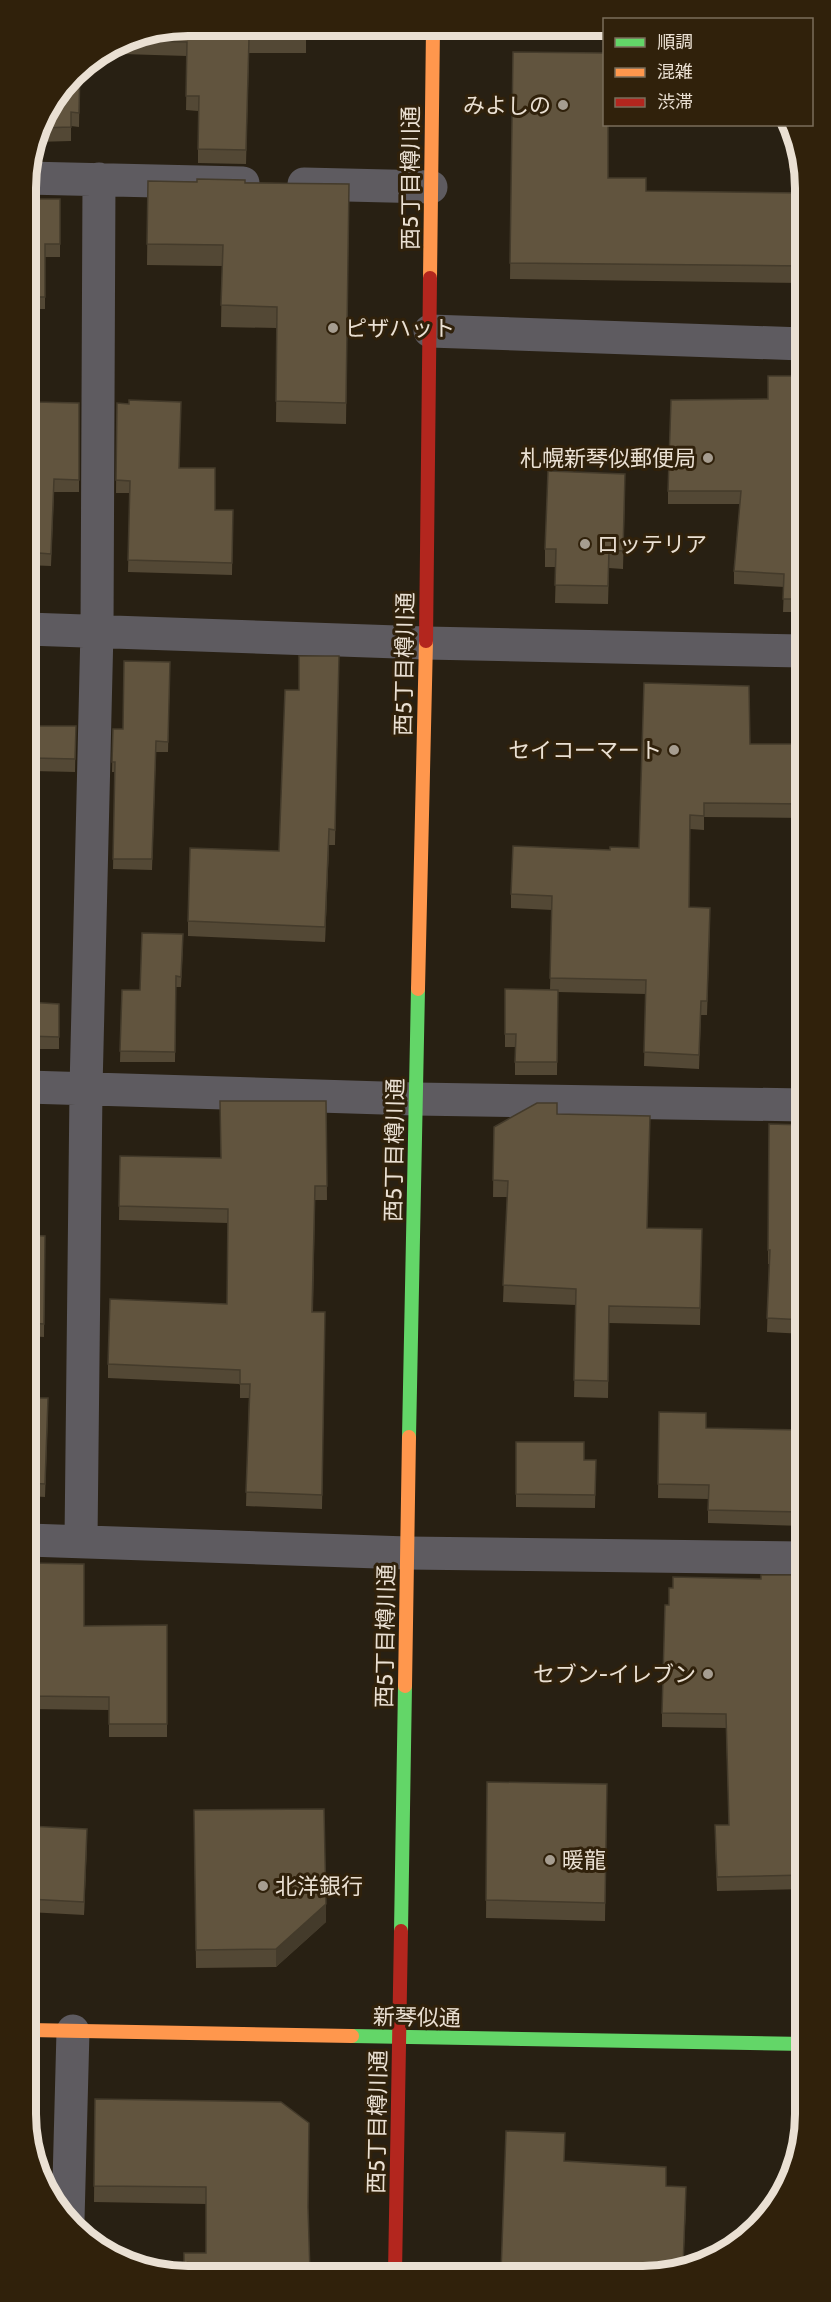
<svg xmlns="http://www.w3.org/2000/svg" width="831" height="2302" viewBox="0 0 831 2302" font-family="Cabin,'Noto Sans JP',sans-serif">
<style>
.green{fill:#563d16}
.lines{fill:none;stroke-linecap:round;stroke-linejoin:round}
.street{stroke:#5e5b60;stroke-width:33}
.fast{stroke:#63d668;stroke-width:14}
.slow{stroke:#ff974d;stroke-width:14}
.jam{stroke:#b3261e;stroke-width:14}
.wall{fill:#534835}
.shaded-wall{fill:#443b2b}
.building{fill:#61543e;stroke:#443b2b;stroke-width:1.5}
.poi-dot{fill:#a69d90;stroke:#30210b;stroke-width:2}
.labels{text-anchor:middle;stroke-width:6;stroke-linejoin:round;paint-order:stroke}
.poi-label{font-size:22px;fill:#eae0d3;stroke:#30210b;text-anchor:end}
.street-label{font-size:22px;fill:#eae0d3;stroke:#30210b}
.rim{fill:none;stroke:#eae0d3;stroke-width:8}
</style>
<rect width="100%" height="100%" fill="#282013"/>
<path class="green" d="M789,130L802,156V169L789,168Z"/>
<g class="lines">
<path class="street" d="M26,178L243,183
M304,184L431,187
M430,331L803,344
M27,629L426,643L803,651
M27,1087L415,1099L804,1105
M28,1540L407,1553L804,1558
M81,1541L86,1089L97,630L99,179
M68,2220L73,2031"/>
<path class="fast" d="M409,1437L418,989
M401,1931L405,1686
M352,2036L805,2044"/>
<path class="slow" d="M430,278L433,27
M418,989L426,641
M405,1686L409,1437
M29,2030L352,2036"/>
<path class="jam" d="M426,641L430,278
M395,2273L401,1931"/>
</g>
<path class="wall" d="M306,26V53H249L246,164L198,163V111L186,110L187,56L122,54V40Z
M513,52L608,178L646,191L802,193V283L510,279Z
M80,67L79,127L71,126V141L35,142L42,116Z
M148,181L349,184L346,424L276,422L277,328L221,327L222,266L147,265Z
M26,199H60V257H45V309H34L35,402L79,403V492H54L51,566L26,565Z
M803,376V612H783L784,587L734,584V571L740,504H668V491L768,399Z
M117,403L180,468L215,510H233L232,575L128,572L130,493H116Z
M625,492L623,569L609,568L608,604L555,603L556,567H545V549Z
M339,656L335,845H329L325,942L188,936V921L279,851L299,690Z
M170,662L168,752H156L152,870L113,869L115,772H112L113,729H123Z
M27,726H76L75,772L33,771V854H28Z
M750,744H803V818L704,817V830L690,829L689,907L710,922L707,1015H701L699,1069L644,1066L646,994L558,992L557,1075H515V1047H505V989L550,990L552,910L511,908V894L610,850L639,848Z
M183,945L181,987H176L175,1062H120L122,990H140Z
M27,1002L59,1004V1049H27Z
M326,1101L327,1200H315L313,1312H325L322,1509L246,1506L249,1398H240V1384L108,1378V1364L227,1304L228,1223L119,1220L120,1156L221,1158Z
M557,1114L647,1228L702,1229L700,1325L609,1323L608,1398L574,1397L576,1305L503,1302L507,1197H493L494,1127Z
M769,1124L804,1125V1334L767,1332L769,1264H768Z
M27,1235L45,1236L44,1337L28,1336Z
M28,1398L48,1411L45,1497L28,1496Z
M659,1412L706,1428L804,1430V1540L803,1539V1526L708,1523V1499L658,1498Z
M516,1442L584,1460H596L595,1508L516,1507Z
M804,1562L805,1889L717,1891L715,1839L729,1825L726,1728L662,1727V1713L669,1605L761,1579L801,1575Z
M28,1563L84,1626L167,1625V1737H109V1710L28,1709Z
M487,1782L607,1784L605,1921L486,1918Z
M194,1810L326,1922L276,1967L196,1968Z
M28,1826L87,1842L84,1915L28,1912Z
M95,2099L308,2212L206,2253V2204L94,2202Z
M564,2161L666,2186L686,2205L683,2270L675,2273H501Z"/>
<path class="shaded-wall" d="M329,829V845L325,942V927Z
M87,1829V1842L84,1915V1902Z
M326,1904V1922L276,1967V1949Z
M686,2187V2205L683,2270V2267Z"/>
<path class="building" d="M188,26H306V39L249,38L246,150L198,149L199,96H186L187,42L122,40L126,38Z
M513,52L604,53V124H608V178H646V191L802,193V266L510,263Z
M80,67L79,113L71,112V127L39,128L42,116Z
M197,179L245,180V183L349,184L346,403L276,401L277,307L221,305L223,245L147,244L148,181L197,182Z
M26,199H60V244H45V297H34L35,402L79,403V480L54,479L51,554L26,552Z
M768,376H803V599H783L784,574L734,571L741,491H668L671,400L768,399Z
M129,400L181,402L179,468H215V510H233L232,563L128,560L130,481L116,480L117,403L129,404Z
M548,471L625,474L623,551L609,550L608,586L555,585L556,549H545Z
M299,656H339L335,830L329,829L325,927L188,921L190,848L279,851L285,690H299Z
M124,661L170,662L168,742L156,741L152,859H113L115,762H112L113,729H123Z
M644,683L749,686L750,744H803V804L704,803V816L690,815L689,907L710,908L707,1001H701L699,1055L644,1052L646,980L550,978L552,896L511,894L513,846L610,850V847L639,848Z
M27,726H76L75,759L33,758V842H28L27,875Z
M142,933L183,934L181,977L176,976L175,1052L120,1051L122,990H140Z
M505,989L558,990L557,1062H515L516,1034H505Z
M27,1002L59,1004V1037L27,1036Z
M220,1101H326L327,1186H315L312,1312H325L322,1495L246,1492L250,1384H240V1370L108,1364L110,1299L227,1304L228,1209L119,1206L120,1156L221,1158Z
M537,1103H557V1114L650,1116L647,1228L702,1229L700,1308L609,1306L608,1381L574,1380L576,1289L503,1285L508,1181L493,1180L494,1127Z
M769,1124L804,1125V1320L767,1318L770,1250H768Z
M27,1235L45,1236L44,1324L28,1323Z
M28,1398H48L45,1484L28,1483Z
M659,1412L706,1413V1428L804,1430V1526L803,1525V1512L708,1510L709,1485L658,1484Z
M516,1442H584V1460H596L595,1495L516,1494Z
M804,1562L805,1875L717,1877L715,1825H729L726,1714L662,1713L665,1605H669V1588H673V1577L761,1579V1575H801V1563Z
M28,1563L84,1564V1626L167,1625V1724H109V1697L28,1696Z
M487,1782L607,1784L605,1903L486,1900Z
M324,1809L326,1904L276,1949L196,1950L194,1810Z
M28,1826L87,1829L84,1902L28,1899Z
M95,2099L281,2102L309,2123L308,2207L310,2273H184V2253H206V2187L94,2186Z
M506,2131L565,2133L564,2161L666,2167V2186L686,2187L683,2267L636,2265V2273H501Z"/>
<g class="poi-dot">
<circle cx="563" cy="105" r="6"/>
<circle cx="333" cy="328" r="6"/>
<circle cx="708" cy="458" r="6"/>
<circle cx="585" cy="544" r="6"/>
<circle cx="674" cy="750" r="6"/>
<circle cx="708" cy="1674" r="6"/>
<circle cx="550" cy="1860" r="6"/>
<circle cx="263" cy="1886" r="6"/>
</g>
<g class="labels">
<g class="poi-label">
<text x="551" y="113">みよしの</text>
<text x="345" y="336" text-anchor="start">ピザハット</text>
<text x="696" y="466">札幌新琴似郵便局</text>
<text x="597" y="552" text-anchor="start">ロッテリア</text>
<text x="662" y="758">セイコーマート</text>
<text x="696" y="1682">セブン-イレブン</text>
<text x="562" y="1868" text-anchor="start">暖龍</text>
<text x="275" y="1894" text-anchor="start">北洋銀行</text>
</g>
<g class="street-label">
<text transform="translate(410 178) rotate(-90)" y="8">西5丁目樽川通</text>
<text transform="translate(404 664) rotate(-89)" y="8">西5丁目樽川通</text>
<text transform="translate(394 1150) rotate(-89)" y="8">西5丁目樽川通</text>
<text transform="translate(385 1636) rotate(-89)" y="8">西5丁目樽川通</text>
<text transform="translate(417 2017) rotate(1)" y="8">新琴似通</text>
<text transform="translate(377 2122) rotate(-89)" y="8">西5丁目樽川通</text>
</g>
</g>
<path d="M0 0H831V2302H0ZM188 36H643A152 152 0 0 1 795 188V2114A152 152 0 0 1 643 2266H188A152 152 0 0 1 36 2114V188A152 152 0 0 1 188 36Z" fill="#30210b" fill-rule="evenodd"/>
<path class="rim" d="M188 36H643A152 152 0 0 1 795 188V2114A152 152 0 0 1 643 2266H188A152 152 0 0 1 36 2114V188A152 152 0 0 1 188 36Z"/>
<rect x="603" y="18" width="210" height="108" fill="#30210b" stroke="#7a6d5b" stroke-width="1.5"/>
<rect x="615" y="38" width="30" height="9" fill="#63d668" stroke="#7a6d5b" stroke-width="1.5"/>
<text x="657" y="48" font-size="18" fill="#eae0d3">順調</text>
<rect x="615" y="68" width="30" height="9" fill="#ff974d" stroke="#7a6d5b" stroke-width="1.5"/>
<text x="657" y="78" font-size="18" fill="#eae0d3">混雑</text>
<rect x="615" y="98" width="30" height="9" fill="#b3261e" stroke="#7a6d5b" stroke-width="1.5"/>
<text x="657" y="108" font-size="18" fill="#eae0d3">渋滞</text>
</svg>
